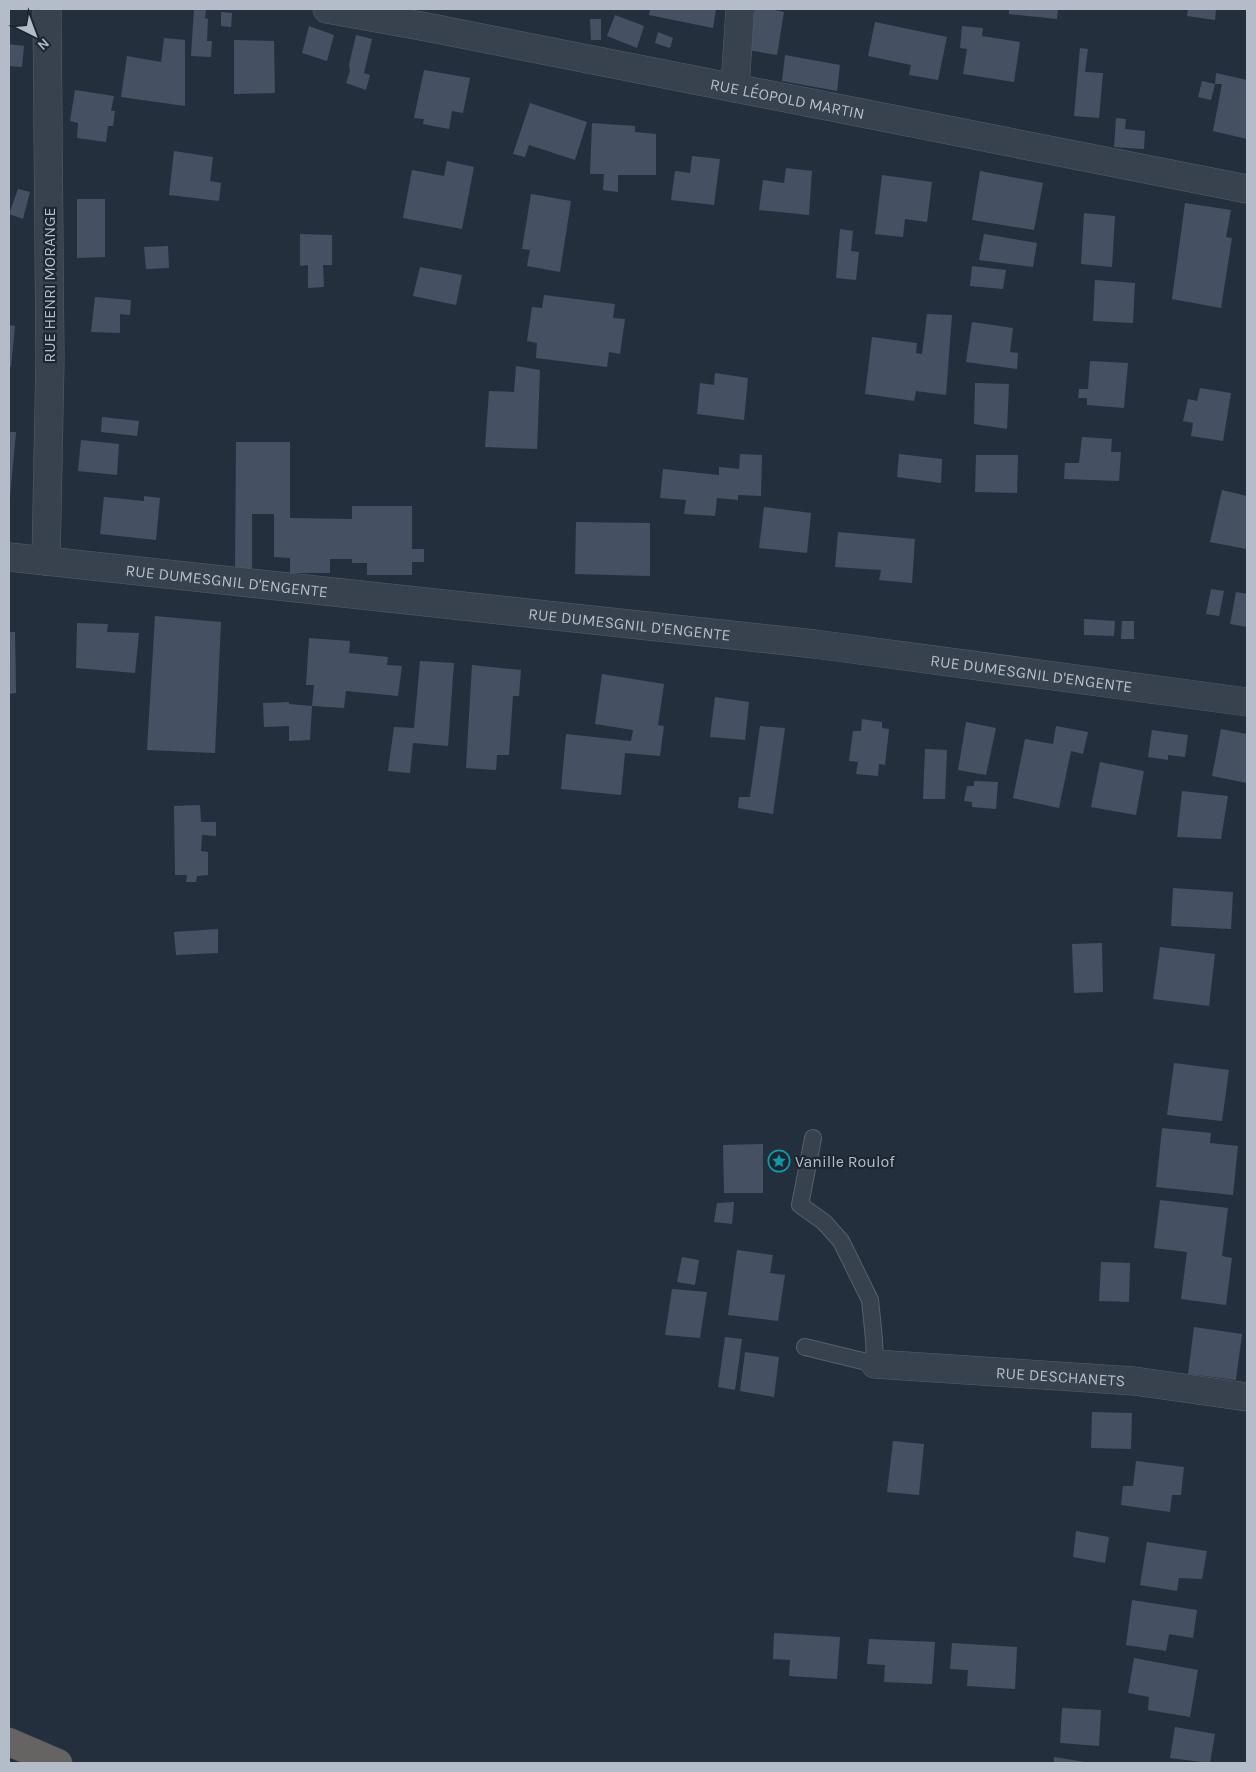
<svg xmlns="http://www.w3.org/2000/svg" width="1256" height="1772" viewBox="0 0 1256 1772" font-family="Karla,sans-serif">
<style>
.building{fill:#455162}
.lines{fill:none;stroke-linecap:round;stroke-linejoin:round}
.service-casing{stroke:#565f6c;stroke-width:18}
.minor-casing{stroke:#565f6c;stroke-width:29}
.trunk-casing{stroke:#434c59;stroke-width:29}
.service{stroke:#38414e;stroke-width:16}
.minor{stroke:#38414e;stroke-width:28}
.trunk{stroke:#656462;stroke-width:28}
.labels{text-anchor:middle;stroke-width:4.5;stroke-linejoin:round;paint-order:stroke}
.street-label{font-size:16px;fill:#b4bcc9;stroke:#1d2633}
.poi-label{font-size:16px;fill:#b4bcc9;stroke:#1d2633;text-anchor:start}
</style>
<rect width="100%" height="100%" fill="#242f3e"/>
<path class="building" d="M194,9H206L205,18L208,19L207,41H212L211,57L191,56Z
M650,9H716L713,28L649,15Z
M755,9H769L784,12L777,55L748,50Z
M1009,9H1058L1057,19L1009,14Z
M1188,9H1216L1215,20L1187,16Z
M221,12L232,13L231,27L221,26Z
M615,15L644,26L637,48L607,36Z
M590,19H601V40H591Z
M875,22L947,37L938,80L909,75L911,65L868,56Z
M309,26L334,35L327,61L302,53Z
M962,26L983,28L982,36L1020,42L1014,82L963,74L967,49L960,48Z
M658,32L673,38L670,48L655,43Z
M356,35L372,39L364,73L370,75L366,90L346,83L350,71L349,65Z
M164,38L185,40V106L121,97L127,56L161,62Z
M234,40L274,41L275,93L234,94Z
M9,44L24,46L22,67L9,66Z
M1080,48L1088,49L1085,72L1103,73L1099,118L1074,116Z
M785,55L840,65L837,91L782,81Z
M424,70L470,78L463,113L452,111L449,129L423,124L424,119L414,118Z
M1216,73L1247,80L1246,90H1247V139L1213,131L1222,84H1215Z
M1202,81L1215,84L1211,100L1198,97Z
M75,90L114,96L111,111H115L113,126H108L106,142L77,138L78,123L70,121Z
M530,103L587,122L575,160L529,145L525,157L513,154Z
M1116,118L1126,119L1125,129L1145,131L1144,149L1114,147Z
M592,123L635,126V132L656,134V175H618V192L603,190L604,174H590Z
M174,151L213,157L210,181L221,183L219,201L169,195Z
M692,156L720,159L714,205L671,200L675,171L690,173Z
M447,161L474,167L462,229L403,218L412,170L444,176Z
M786,168L812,171L809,215L759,210L763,180L784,183Z
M980,171L1043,183L1034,230L972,220Z
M882,175L932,182L927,222L905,219L903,237L875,234Z
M18,189L30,192L23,219L9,214Z
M531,194L571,201L560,272L527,266L530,250L522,249Z
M77,199H105V257L77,258Z
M1185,203L1231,210L1226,237L1232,238L1221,308L1172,299Z
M1084,213L1115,216L1112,267L1081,264Z
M840,229L853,231L851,251L859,252L856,280L836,278Z
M300,234L332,235V265H323L324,287L308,288V265L300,266Z
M984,234L1037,243L1033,267L979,260Z
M168,246L169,268L146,269L144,247Z
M972,266L1006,270L1003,289L970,286Z
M420,267L462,275L456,305L413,296Z
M1095,280L1135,283L1133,323L1093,321Z
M544,295L615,304L613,318L625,319L620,354L609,352L607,367L536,358L537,343L527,341L532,307L542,308Z
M95,297L131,300L130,315L120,314V333L91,332Z
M927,314L952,315L946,395L916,391L914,401L865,394L872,337L917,343L916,353L922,354Z
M972,322L1013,328L1010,352L1018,353L1017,369L966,362Z
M9,325L15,326L11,367L9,366Z
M1090,361L1128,363L1124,408L1087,405V398H1078L1079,389H1088Z
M516,366L540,370L537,449L485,447L489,391L514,392Z
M715,373L748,378L744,420L697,414L700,383L714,385Z
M975,383L1009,384L1007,429L974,424Z
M1200,388L1231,393L1223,441L1191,436L1193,423L1183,421L1188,399L1197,401Z
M102,417L139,421L137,436L101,432Z
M9,432H16L10,497H9Z
M1082,437L1112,439L1111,452H1121L1119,481L1064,479L1065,463H1079Z
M81,440L119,444L117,475L78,471Z
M236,442H290V518L352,519V506H412V549H424V562H412V575H367V563H352V559H330V573H290V558L274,557V514H252V572H235Z
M740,454L762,455L761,496L738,495V500L717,498L715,516L684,514L686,500L660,498L663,469L719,475V467L739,469Z
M899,454L942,459L941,483L897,477Z
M976,455H1018L1017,493L975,492Z
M1222,490L1247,496L1246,549L1210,542Z
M144,496L160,498L156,540L100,534L104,497L144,501Z
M764,507L811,513L807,553L759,548Z
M576,522L650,523V576L575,574Z
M838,532L915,539L912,583L879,580L881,570L835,567Z
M1211,589L1224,591L1219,616L1206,614Z
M1236,592L1247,594V627L1230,624Z
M155,616L221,622L215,753L147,750Z
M1084,619L1115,621L1114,636L1084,635Z
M1122,621H1134V639H1121Z
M77,623L108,624L107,632L139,633L135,673L76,668Z
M9,632H15L16,693L9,694Z
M309,638L350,641L349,653L388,657L387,665L402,666L398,696L346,691L344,708L312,706L314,685H306Z
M420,661L454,663L448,746L413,743L410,773L388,771L394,727L414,728Z
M472,665L521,670L519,696H513L509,755H497L496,770L466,768Z
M602,674L664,684L658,725L664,726L660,756L625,753L621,795L561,789L566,734L631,741L633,730L595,724Z
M715,697L749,702L745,740L710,737Z
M289,702V704L312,706L310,740L289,741V726L264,727L263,703Z
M862,719L882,722V728L889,729L885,765L879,764L878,776L856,774L858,762L849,761L853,731H861Z
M966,722L996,728L986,775L958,770Z
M760,726L785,728L773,814L738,808L739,797H750Z
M1056,726L1088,732L1083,754L1071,751L1059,808L1013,798L1025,739L1053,744Z
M1221,729L1247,734V783L1212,776Z
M1152,730L1188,735L1185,757L1168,755V760L1148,757Z
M925,749L947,750L945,799H923Z
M1100,762L1144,771L1136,815L1091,807Z
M974,781L998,782L996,809L972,807V802L964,801L967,786H974Z
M1182,791L1228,796L1221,839L1177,837Z
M200,805L201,822H216V836L202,835L201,851L208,852V875L197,876L196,882H186L187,875H175L174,806Z
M1173,888L1233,892L1231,929L1171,926Z
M218,929V953L176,955L174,932Z
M1102,943L1103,992L1074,993L1072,944Z
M1160,947L1215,954L1209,1006L1153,999Z
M1174,1063L1229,1070L1222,1121L1167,1115Z
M1162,1128L1211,1133L1210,1143L1238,1146L1233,1195L1156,1187Z
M763,1144V1193H724L723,1145Z
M1160,1200L1228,1208L1222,1256L1232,1258L1226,1305L1181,1299L1187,1252L1154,1248Z
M734,1202L732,1224L714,1222L717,1203Z
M737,1250L773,1255L770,1273L785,1275L778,1321L728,1315Z
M682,1257L699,1260L695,1285L677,1282Z
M1101,1262L1130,1263L1129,1302L1099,1301Z
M672,1289L707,1292L700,1338L665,1335Z
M1194,1327L1242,1334L1236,1380L1188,1374Z
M725,1337L742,1339L735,1390L718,1387Z
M745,1352L779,1357L774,1397L740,1391Z
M1092,1412L1132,1413L1131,1449L1091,1448Z
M893,1441L924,1444L919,1495L887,1492Z
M1136,1461L1184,1467L1181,1495H1172L1170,1512L1121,1505L1123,1486H1133Z
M1076,1531L1109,1537L1105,1563L1073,1557Z
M1147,1542L1207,1551L1202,1579L1179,1578L1177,1591L1140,1585Z
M1132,1600L1197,1610L1193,1638L1169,1634L1166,1651L1126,1645Z
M774,1633L840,1637L837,1679L789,1676L790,1660L773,1659Z
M869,1639L935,1642L932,1684L884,1682L885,1665L867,1664Z
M952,1643L1017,1647L1015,1689L967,1686L968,1670L950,1669Z
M1134,1658L1198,1670L1190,1717L1148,1710L1149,1697L1128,1693Z
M1062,1708L1101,1710L1099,1746L1060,1743Z
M1175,1727L1215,1734L1210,1763L1170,1758Z
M1054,1757L1085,1762V1763H1054Z"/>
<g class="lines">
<g class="service-casing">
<path id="service" d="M805,1347L875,1364L874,1339L870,1300L841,1241L824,1222L800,1205L813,1138"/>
</g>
<g class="minor-casing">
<g id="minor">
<path id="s1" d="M327,9L421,26L1247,189"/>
<path d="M735,88L740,9"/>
<path id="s2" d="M9,557L815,644L1247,702"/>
<path d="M46,561L50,360L47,9"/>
<path id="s3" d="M875,1364L1134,1381L1247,1397"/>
</g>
</g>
<g class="trunk-casing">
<path id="trunk" d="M9,1742L58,1763"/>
</g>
<use href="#service" class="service"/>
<use href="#minor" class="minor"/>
<use href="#trunk" class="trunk"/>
</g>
<defs>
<g id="sight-ring" transform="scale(1.125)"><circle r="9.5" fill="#1d2633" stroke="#0f9aa8" stroke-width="1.5"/><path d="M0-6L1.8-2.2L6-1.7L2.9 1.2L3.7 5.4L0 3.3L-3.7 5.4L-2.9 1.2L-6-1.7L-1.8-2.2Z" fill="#0f9aa8"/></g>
</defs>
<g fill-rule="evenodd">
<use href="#sight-ring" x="779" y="1161"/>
</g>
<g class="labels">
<g class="street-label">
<text dy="6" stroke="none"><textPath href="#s1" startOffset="469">RUE LÉOPOLD MARTIN</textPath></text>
<text transform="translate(49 285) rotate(-90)" y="6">RUE HENRI MORANGE</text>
<text dy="6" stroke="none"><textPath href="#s2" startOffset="219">RUE DUMESGNIL D'ENGENTE</textPath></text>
<text dy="6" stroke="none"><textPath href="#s2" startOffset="624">RUE DUMESGNIL D'ENGENTE</textPath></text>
<text dy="6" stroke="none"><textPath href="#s2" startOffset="1029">RUE DUMESGNIL D'ENGENTE</textPath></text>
<text dy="6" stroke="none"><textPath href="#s3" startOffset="186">RUE DESCHANETS</textPath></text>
</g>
<g class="poi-label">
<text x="795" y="1167">Vanille Roulof</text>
</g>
</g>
<rect width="1256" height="1772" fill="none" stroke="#b4bcc9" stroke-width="20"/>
<g transform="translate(35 35) rotate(138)" stroke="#1d2633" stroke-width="4" paint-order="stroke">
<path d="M0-4L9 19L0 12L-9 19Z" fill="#b4bcc9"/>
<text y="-8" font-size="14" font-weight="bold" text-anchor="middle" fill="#b4bcc9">N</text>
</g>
</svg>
